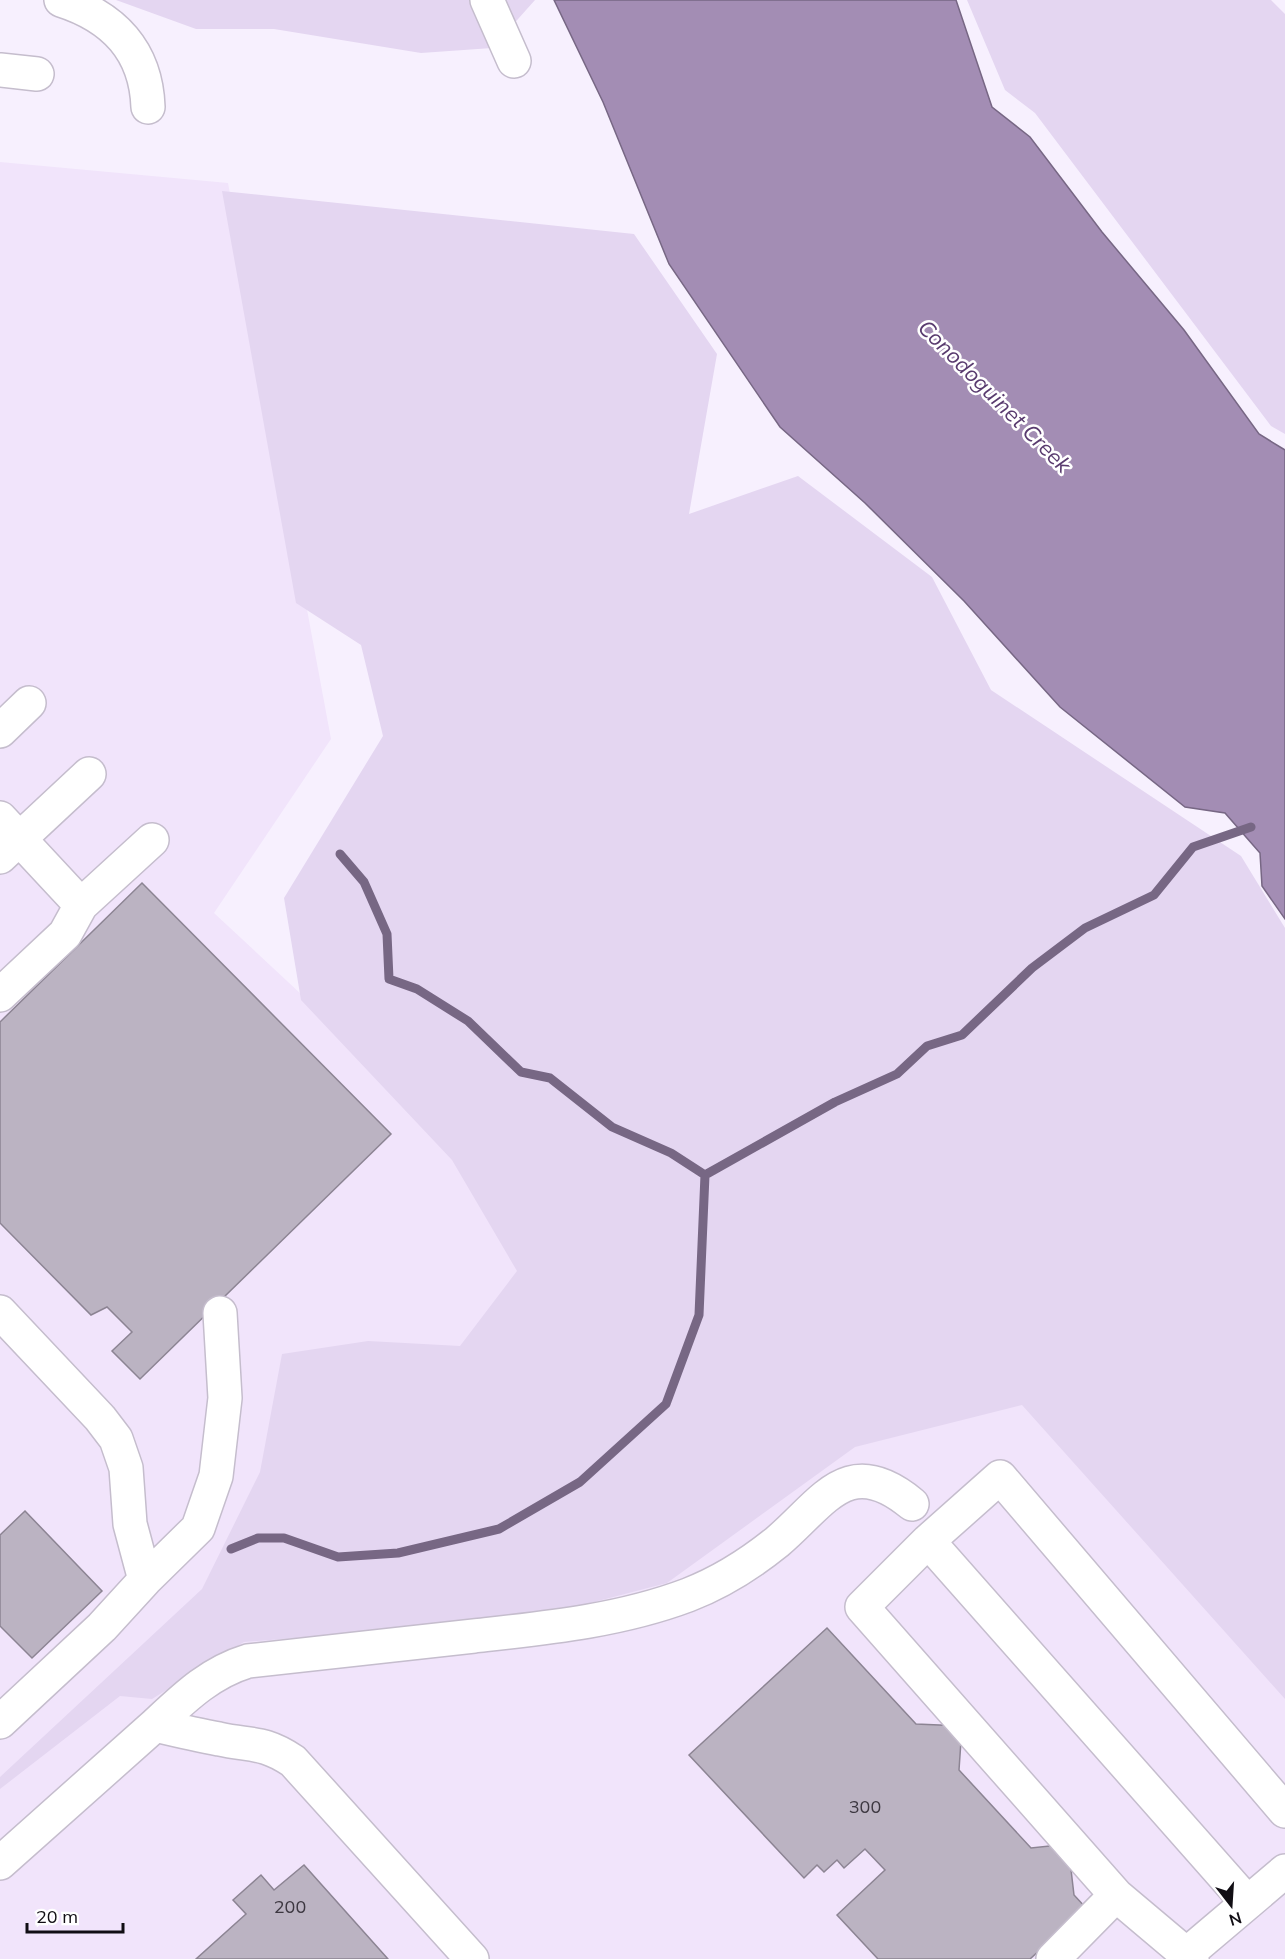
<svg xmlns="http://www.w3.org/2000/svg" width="1285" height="1959" viewBox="0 0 1285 1959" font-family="Mulish,sans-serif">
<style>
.built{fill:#f1e4fb}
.green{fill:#e4d6f1}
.water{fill:#a38db4;stroke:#776784;stroke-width:1.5}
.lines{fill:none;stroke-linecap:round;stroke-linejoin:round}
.stream{stroke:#776784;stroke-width:9}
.building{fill:#bbb3c2;stroke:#8c8493;stroke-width:1.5}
.minor-casing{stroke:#c5bdcd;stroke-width:36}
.minor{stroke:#fff;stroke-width:33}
.labels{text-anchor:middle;stroke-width:5;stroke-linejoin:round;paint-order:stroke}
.number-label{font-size:18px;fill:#3c3740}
.water-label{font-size:22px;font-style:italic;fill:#593b6f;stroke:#fff}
</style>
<rect width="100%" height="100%" fill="#f7f0fe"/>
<path class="built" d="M0,162L228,183L331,739L214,913L637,1307L1026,1378L1285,1669V1959H0Z"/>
<path class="green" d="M116,0H535L492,48L421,53L274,29H196Z
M967,0H1271L1285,14V434L1271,426L1035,113L1005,90Z
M222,191L634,234L717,354L689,514L798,476L932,577L991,690L1241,856L1285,928V1699L1022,1405L855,1447L667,1583L525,1620L244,1642L152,1699L120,1696L0,1789V1777L202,1589L260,1472L282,1354L368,1341L460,1346L517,1271L452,1160L301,1000L284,898L383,736L361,645L296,603Z"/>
<path class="water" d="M554,0H956L992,107L1030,137L1102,232L1184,330L1259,434L1285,450V919L1262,886L1260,853L1225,813L1185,807L1060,707L964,601L865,503L780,427L669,264L603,102Z"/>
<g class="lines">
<path class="stream" d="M340,854L364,882L387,934L389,979L417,989L468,1021L521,1072L550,1078L612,1127L671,1153L705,1175
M705,1175L835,1102L897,1074L927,1046L962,1035L1032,968L1085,928L1154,895L1193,847L1251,827
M231,1549L258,1538H284L338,1557L398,1553L499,1529L580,1482L666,1404L699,1315L705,1175"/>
</g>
<path class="building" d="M142,883L391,1134L140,1379L112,1351L132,1332L107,1307L91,1315L0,1223V1022Z
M25,1511L102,1591L32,1658L0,1626V1535Z
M827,1628L916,1724L962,1726L959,1770L1031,1848L1068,1844L1074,1895L1086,1908L1030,1959H878L837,1915L885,1870L865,1849L844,1868L837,1860L824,1872L817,1865L804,1878L689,1755Z
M304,1865L388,1959H196L246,1914L233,1900L261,1875L274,1890Z"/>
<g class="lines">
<g class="minor-casing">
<path id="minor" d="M61,0C114,17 146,51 148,107
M487,0L514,61
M0,70L37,74
M0,731L29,703
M0,818L81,905
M0,857L89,774
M0,995L65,934L81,905L152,840
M0,1312L100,1418L116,1439L126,1468L130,1524L145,1580L102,1627L0,1722
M928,1541L1247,1902
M145,1580L198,1528L216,1476L225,1398L220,1313
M155,1725C184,1698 209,1673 248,1661C323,1653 399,1644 474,1636C546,1628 619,1621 688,1595C719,1583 751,1563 777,1542C824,1502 848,1451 912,1504
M0,1863L155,1725C176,1730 197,1735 219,1739C251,1746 263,1741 293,1761L472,1959
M1187,1954L1285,1871
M1053,1959L1116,1895
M1192,1959L1116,1895L862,1607L928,1541L1000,1477L1285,1811"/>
</g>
<use href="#minor" class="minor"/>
</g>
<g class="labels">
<g class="number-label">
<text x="865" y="1813">300</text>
<text x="290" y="1913">200</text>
</g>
<g class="water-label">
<text transform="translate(995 396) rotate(45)" y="8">Conodoguinet Creek</text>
</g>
</g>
<g transform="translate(1231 1905) rotate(163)" stroke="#ffffff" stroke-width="4.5" paint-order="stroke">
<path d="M0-4.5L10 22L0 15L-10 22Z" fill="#110e14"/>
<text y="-9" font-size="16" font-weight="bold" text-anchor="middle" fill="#110e14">N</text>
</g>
<path d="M27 1923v9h96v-9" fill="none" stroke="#110e14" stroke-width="3"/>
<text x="36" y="1923" font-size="18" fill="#110e14" stroke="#ffffff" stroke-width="4.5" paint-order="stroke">20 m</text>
</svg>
